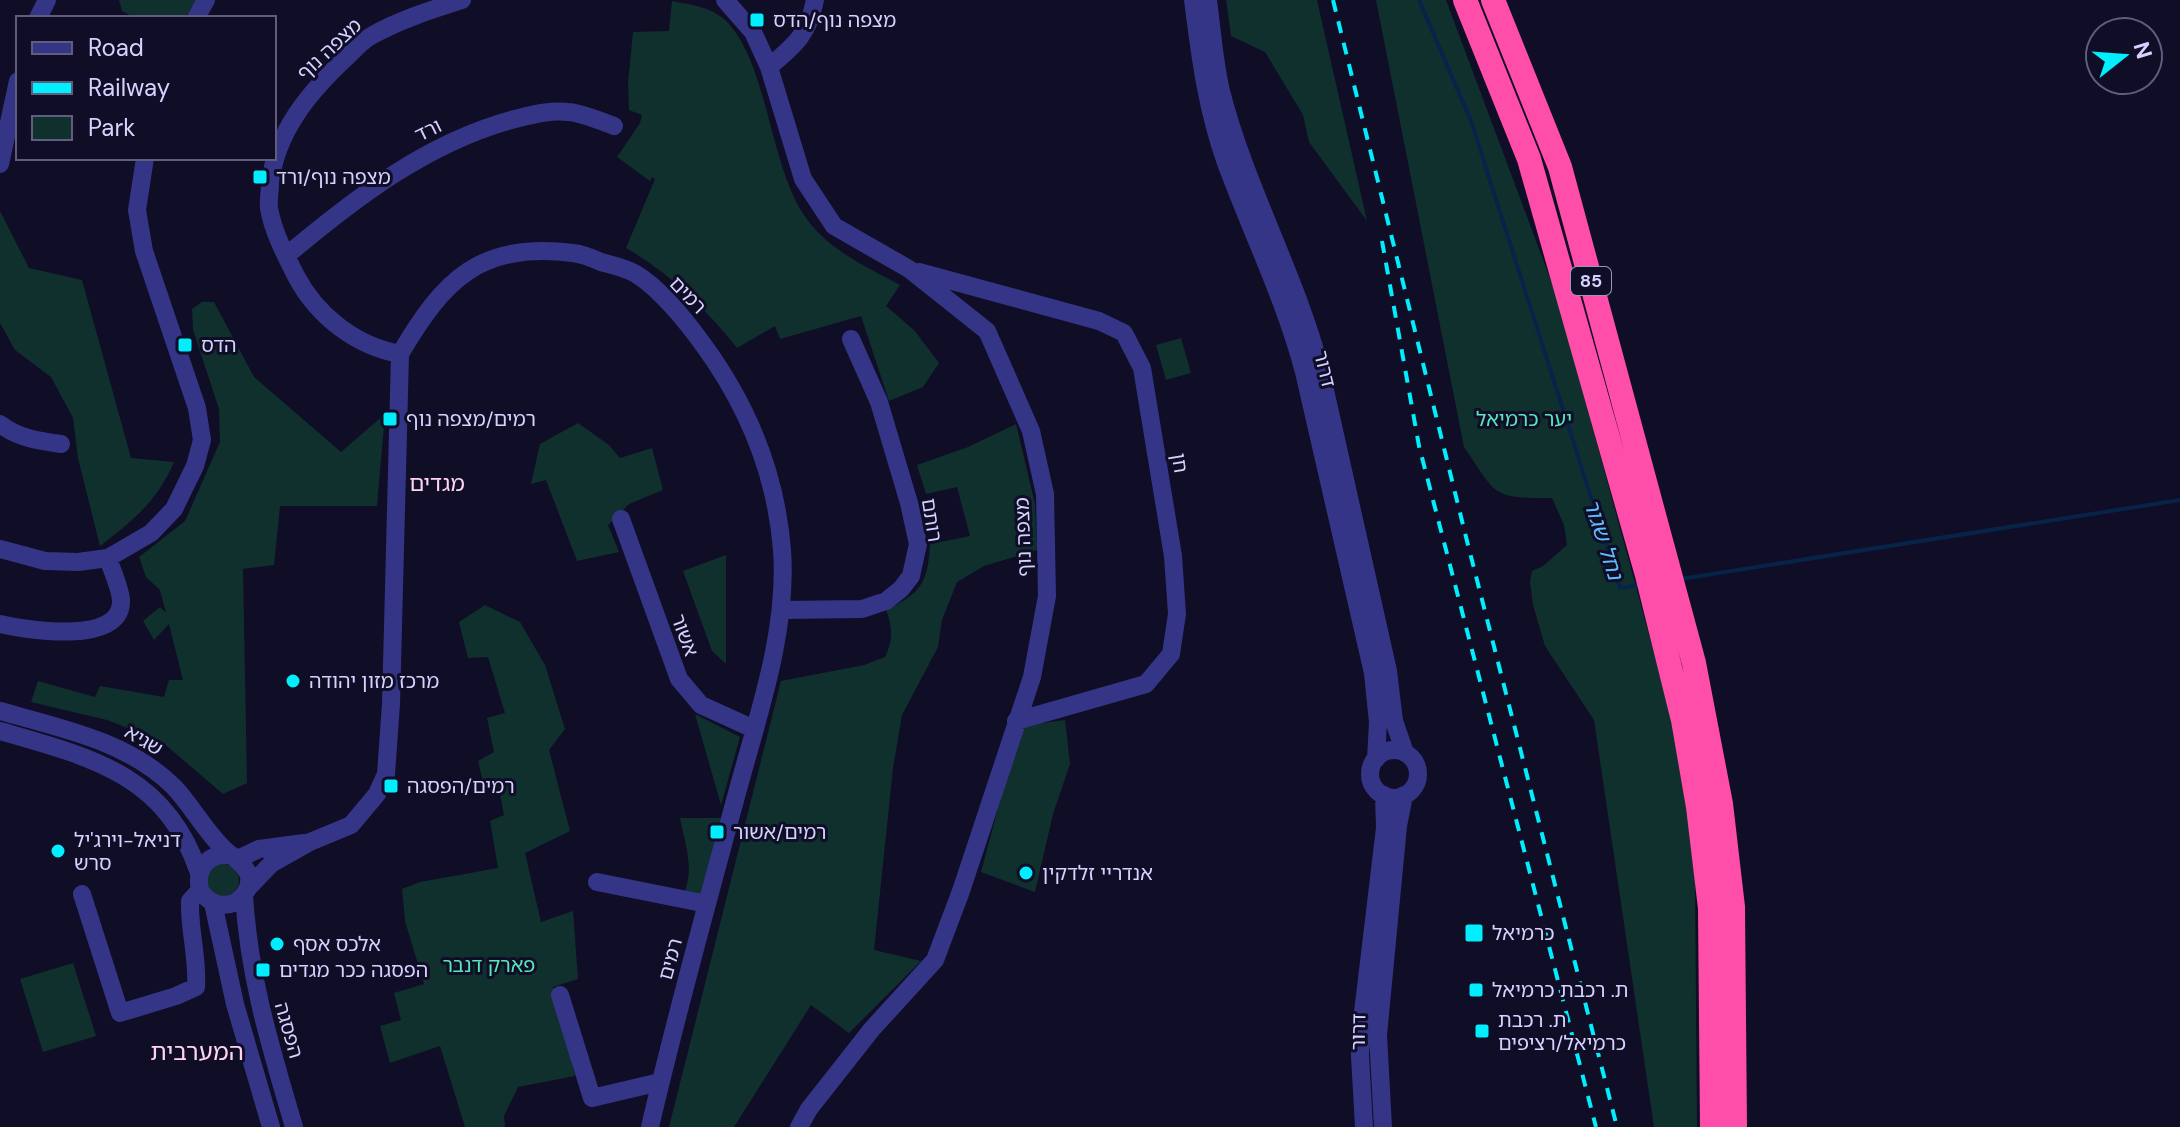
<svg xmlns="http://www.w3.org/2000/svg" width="2180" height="1127" viewBox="0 0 2180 1127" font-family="'DM Sans','Noto Sans Hebrew',sans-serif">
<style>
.green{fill:#10302e}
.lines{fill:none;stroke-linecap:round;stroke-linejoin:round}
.stream{stroke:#08234a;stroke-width:4}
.minor{stroke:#353588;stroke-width:18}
.highway{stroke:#ff4daa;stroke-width:24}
.rail{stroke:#00eefd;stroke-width:4;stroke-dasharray:12 10;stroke-linecap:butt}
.poi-dot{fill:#00eefd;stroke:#100d26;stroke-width:3}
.labels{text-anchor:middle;stroke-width:6;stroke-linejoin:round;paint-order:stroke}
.shield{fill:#100d26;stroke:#9a97be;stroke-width:2}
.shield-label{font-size:18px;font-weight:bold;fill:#d5d2ff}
.poi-label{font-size:20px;fill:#d5d2ff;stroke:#100d26;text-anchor:start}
.street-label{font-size:20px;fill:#d5d2ff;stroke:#100d26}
.park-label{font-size:20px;fill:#55e8bd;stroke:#100d26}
.neighbourhood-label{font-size:22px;fill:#ffd4f1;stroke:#100d26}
.water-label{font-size:22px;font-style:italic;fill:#60bcff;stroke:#100d26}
.quarter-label{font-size:24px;fill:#ffd4f1;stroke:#100d26}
</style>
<rect width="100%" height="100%" fill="#100d26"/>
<path class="green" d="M119,0H197L185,18H135L122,11Z
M1226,0H1317L1367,221L1309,142L1303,115L1265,52L1231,36Z
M1376,0H1446L1557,297L1678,741L1695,879L1697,1127H1654L1594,720L1545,646L1533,605L1530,582L1532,571L1543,566L1567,545L1564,525L1552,498C1490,498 1498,496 1464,447Z
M672,1C689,4 710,7 724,19C766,57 769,159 802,212C824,248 865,266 900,285L886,306L914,330L939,363L923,387L889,401L861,316L780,339L775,326L737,348C705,308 671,274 626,248L655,179L652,177L650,181L617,157L640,123L642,115L629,110L628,83L633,32L669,31Z
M0,211L29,268L82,280L131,458L174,462C158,500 133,521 100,546L78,458L73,418L51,377L15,350L0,323Z
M202,302H214L254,377L341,452L385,414L377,506H280L274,565L243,569L247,783L223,794L161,741L107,720L31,702L38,681L95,697L100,686L164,697L169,680H183L169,624L154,640L143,621L160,607L166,613L160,590L146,577L139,557L185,521L220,442L219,409L193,330L192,309Z
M1181,338L1191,373L1166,380L1156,345Z
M578,423L609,445L620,458L652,448L663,490L629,504L608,525L619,552L577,561L546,480L531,484L540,444Z
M1016,424L1035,504L1037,550L984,566L957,582L942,620L938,647L902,715L893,768L874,950L921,961L849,1033L811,1005L734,1127H669L781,681L864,665L885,657C893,641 893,627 886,610C921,593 928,583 930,544L970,536L957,487L926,494L917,465L968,447Z
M726,555V664L712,651L683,571Z
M485,605L520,622L545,665L565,729L549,750L570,831L525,853L541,922L573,911L578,979L553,987L575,1076L518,1087L504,1116L505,1127H465L440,1046L390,1063L380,1026L401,1020L394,993L424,984L405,921L402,889L420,882L498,868L490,821L504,815L499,788L484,786L478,761L494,752L487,718L505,713L488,657L468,658L459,622Z
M695,714L740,737L721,805Z
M1065,720L1070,764L1053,814L1035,892L981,872L1020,726Z
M680,818H724L703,894L682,896C696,873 685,844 680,818Z
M207 880a16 16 0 1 1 32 0a16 16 0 1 1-32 0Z
M73,963L96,1036L43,1052L20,979Z"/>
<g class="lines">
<path class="stream" d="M1419,0L1471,121L1620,588L1640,585
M1681,579L2180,500"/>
<path class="minor" d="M725,0L753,32L769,67L803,179L834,226L909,269L987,331L1031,431L1045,494L1047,596L1032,677L961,891L935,960L872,1029L809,1109L799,1127
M1193,0C1200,56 1207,110 1226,163C1252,233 1285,300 1304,372L1373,673L1378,722L1376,759
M1208,0C1212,30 1214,62 1221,91C1245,186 1295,273 1320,368L1388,671L1394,721L1405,753
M38,18L47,0
M196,18L206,0
M769,67C795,45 808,35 815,0
M0,164L18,81
M286,256C355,198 430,140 519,118C535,114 552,110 568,112C583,113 600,121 614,126
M919,272L1099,321L1124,333L1142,368L1173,556L1177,614L1171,654L1146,684L1016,721
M400,354C356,346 317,316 296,276C285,254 273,232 269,208C268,200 270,192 270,184C276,131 310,91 348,56C355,49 362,41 371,36C399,20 431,10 462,0
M0,424C18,438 39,441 61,444
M621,519L679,679L701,705L754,729
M0,549L45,561L78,562L108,558L151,533L174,509L195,466L202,440L197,408L144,251L137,210L145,158
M781,610L862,609L886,601L901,589L911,576L918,544L909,503L879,402L851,339
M0,624C26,630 123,646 121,600C120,587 112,571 108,558
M0,711C60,728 128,741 174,787C192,806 205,831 224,849C237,861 259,872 245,893C233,911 210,907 200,890C195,867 210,851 233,856
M0,731C90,757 166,774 199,873
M1370 774a24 24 0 1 1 48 0a24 24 0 1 1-48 0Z
M238,859L259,849L304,843
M597,882L707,904
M248,888L271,864L310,842L351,825L377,794L386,774L391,704L400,354C444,279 480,242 573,253C582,254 592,258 601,262C612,265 626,268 636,274C659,288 686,321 702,343C747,404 776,474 782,550C788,631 758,715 737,793C707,904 676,1015 650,1127
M82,894L120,1013L176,996L196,987C198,957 189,930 190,901L200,890
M244,895C249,979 271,1048 294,1127
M213,903L235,1004L271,1127
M560,995L592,1098L660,1082
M1364,1127L1360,1056L1361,1029L1385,828L1384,795
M1383,1127L1378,1035L1398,826L1404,795"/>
<path class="highway" d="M1465,0L1529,159L1647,575L1683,720L1698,807L1710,908L1712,1127
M1493,0L1560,167L1694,663L1721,804L1733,907L1735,1127"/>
<path class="rail" d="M1333,0L1467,541L1617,1127
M1382,241L1419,446L1596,1127"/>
</g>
<g class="poi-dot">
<rect x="749" y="12" width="16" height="16" rx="4"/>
<rect x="252" y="169" width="16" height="16" rx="4"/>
<rect x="177" y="337" width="16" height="16" rx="4"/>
<rect x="382" y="411" width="16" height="16" rx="4"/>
<circle cx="293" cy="681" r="8"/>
<rect x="383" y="778" width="16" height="16" rx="4"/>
<rect x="709" y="824" width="16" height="16" rx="4"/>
<circle cx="58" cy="851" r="8"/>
<circle cx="1026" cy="873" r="8"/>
<rect x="1464" y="923" width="20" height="20" rx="4"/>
<circle cx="277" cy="944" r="8"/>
<rect x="255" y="962" width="16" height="16" rx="4"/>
<rect x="1468" y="982" width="16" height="16" rx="4"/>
<rect x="1474" y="1023" width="16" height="16" rx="4"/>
</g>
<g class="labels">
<rect class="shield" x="1571" y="267" width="40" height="28" rx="6"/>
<g class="shield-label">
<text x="1591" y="287">85</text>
</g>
<g class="poi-label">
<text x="773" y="27">מצפה נוף/הדס</text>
<text x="276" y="184">מצפה נוף/ורד</text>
<text x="201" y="352">הדס</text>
<text x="406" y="426">רמים/מצפה נוף</text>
<text x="309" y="688">מרכז מזון יהודה</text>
<text x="407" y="793">רמים/הפסגה</text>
<text x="733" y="839">רמים/אשור</text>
<text x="74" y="847">דניאל-וירג'יל<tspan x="74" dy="23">סרש</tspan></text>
<text x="1042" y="880">אנדריי זלדקין</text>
<text x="1492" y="940">כרמיאל</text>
<text x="293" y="951">אלכס אסף</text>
<text x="279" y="977">הפסגה ככר מגדים</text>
<text x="1492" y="997">ת. רכבת כרמיאל</text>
<text x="1498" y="1027">ת. רכבת<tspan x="1498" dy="23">כרמיאל/רציפים</tspan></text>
</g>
<g class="street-label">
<text transform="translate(329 49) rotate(-43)" y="7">מצפה נוף</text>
<text transform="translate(428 130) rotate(-26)" y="7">ורד</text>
<text transform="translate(688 295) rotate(46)" y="7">רמים</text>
<text transform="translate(1325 369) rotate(76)" y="7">דרור</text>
<text transform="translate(1180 463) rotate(81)" y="7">חן</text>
<text transform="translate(932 520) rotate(81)" y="7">רותם</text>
<text transform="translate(1023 537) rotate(-92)" y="7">מצפה נוף</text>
<text transform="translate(685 635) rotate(70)" y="7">אשור</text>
<text transform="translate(144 740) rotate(31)" y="7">שגיא</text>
<text transform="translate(670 959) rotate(-75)" y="7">רמים</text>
<text transform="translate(289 1030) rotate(74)" y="7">הפסגה</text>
<text transform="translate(1358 1032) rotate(-89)" y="7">דרור</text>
</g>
<g class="park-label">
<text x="1524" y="426">יער כרמיאל</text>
<text x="489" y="972">פארק דנבר</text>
</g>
<g class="neighbourhood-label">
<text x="437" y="491">מגדים</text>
</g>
<g class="water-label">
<text transform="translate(1604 539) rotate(72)" y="8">נחל שגור</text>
</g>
<g class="quarter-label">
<text x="197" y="1060">המערבית</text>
</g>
</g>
<rect x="16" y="16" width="260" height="144" fill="#100d26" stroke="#5f5c7d" stroke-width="2"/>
<rect x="32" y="42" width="40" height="12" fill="#353588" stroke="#5f5c7d" stroke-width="2"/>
<text x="88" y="56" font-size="24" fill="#d5d2ff">Road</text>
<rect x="32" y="82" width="40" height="12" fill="#00eefd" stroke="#5f5c7d" stroke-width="2"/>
<text x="88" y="96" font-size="24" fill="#d5d2ff">Railway</text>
<rect x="32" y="116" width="40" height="24" fill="#10302e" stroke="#5f5c7d" stroke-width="2"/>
<text x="88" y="136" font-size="24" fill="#d5d2ff">Park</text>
<g transform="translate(2124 56) rotate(73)"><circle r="38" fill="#100d26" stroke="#5f5c7d" stroke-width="2"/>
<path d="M0-6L14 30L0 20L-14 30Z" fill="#00eefd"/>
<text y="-12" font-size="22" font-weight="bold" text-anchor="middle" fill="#d5d2ff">N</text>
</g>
</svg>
